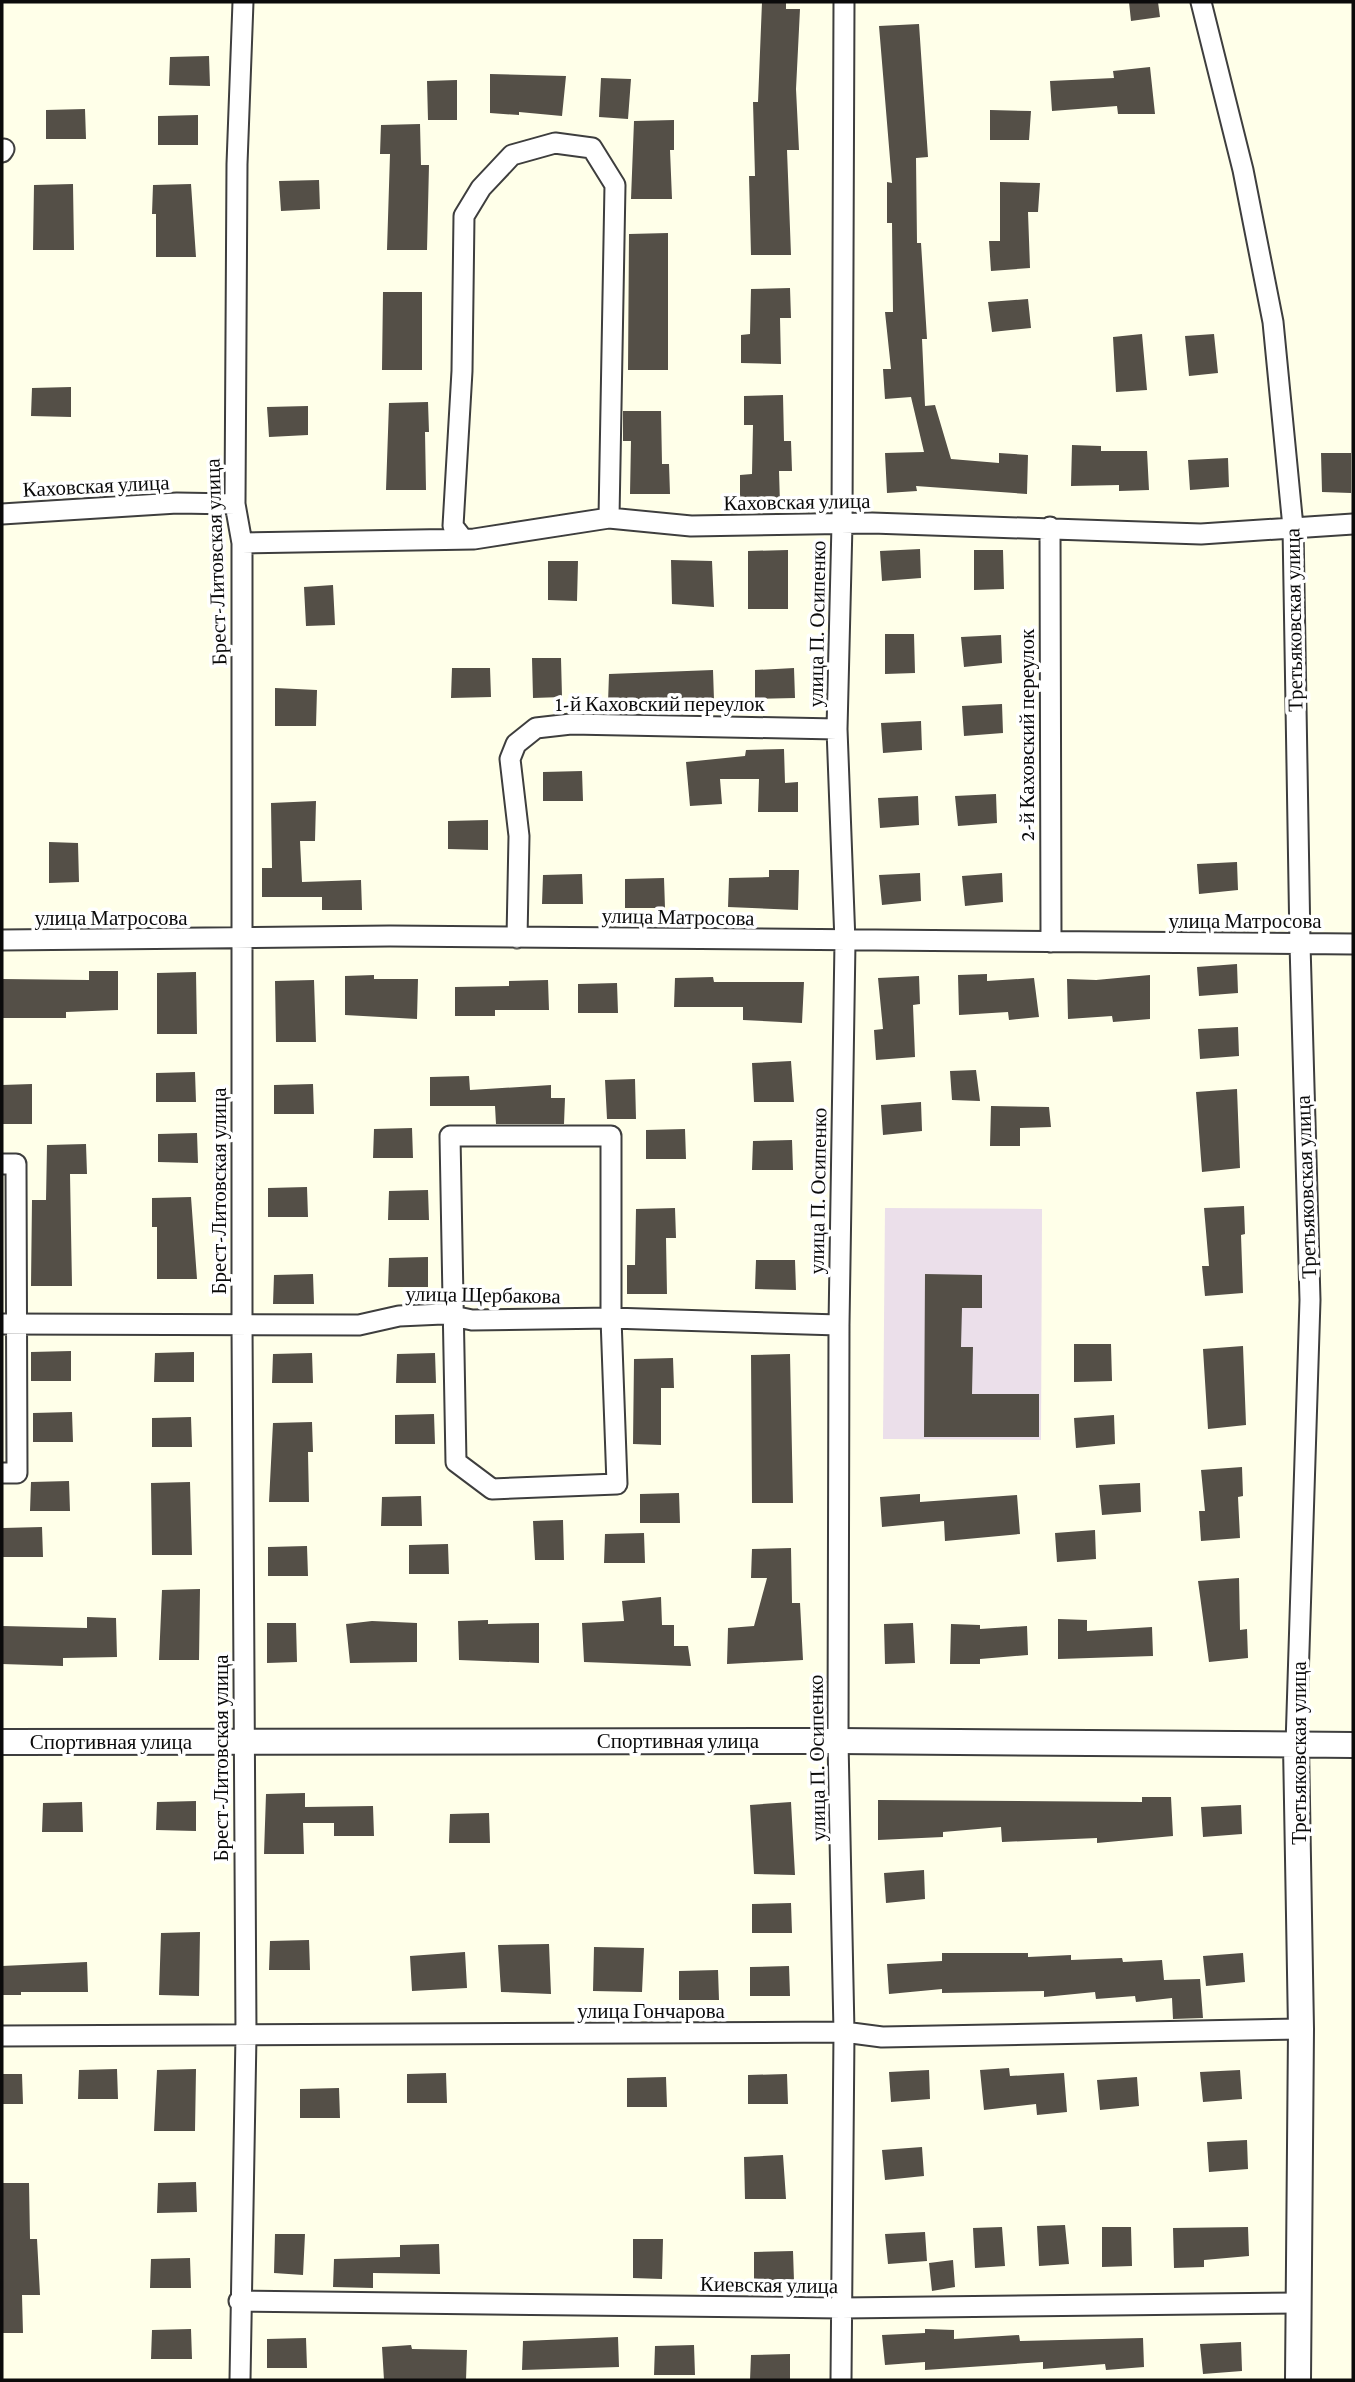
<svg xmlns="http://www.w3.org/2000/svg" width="1355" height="2382" viewBox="0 0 1355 2382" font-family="'Crimson Pro',serif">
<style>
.industrial{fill:#ebdfea}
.building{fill:#544f47}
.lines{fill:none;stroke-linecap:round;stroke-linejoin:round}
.minor-casing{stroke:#3e3e3e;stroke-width:23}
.tertiary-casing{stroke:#3e3e3e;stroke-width:28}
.minor{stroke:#fff;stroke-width:19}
.tertiary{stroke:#fff;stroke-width:24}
.labels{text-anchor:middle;stroke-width:7;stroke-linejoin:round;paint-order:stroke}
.street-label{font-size:21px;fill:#0b0b0b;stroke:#fff}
</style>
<rect width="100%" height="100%" fill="#ffffe9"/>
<path class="industrial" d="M885,1208L1042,1209L1041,1440L883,1439Z"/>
<path class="building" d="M762,2H786V9H800L796,89L799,150H787L791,255H751L749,176H755L753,102H758Z
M1129,2H1158L1160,17L1131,21Z
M919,24L928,157L916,158L917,243H921L927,339H922L925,406L935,405L951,459L999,463V453L1028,455L1027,494L916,486L917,491L887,493L885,453L924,452L911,397L885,399L883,369H891L885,312H893L892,223H887V182L892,183L879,26Z
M209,56L210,86L169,85L170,57Z
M1150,67L1155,114H1118L1117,106L1052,111L1050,81L1114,78L1113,71Z
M490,74L566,76L562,116L519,112V115L490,113Z
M601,78L631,79L628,119L599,117Z
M457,80V120H428L427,81Z
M85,109L86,139H46V110Z
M990,110L1031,111L1029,140H990Z
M198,115V145H158V116Z
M674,120V150H670L672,199H631L634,121Z
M420,124L421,165H429L427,250H387L390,154H380L381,125Z
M319,180L320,209L281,211L279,181Z
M1000,182L1040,183L1038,212H1028L1030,268L991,271L989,241H1000Z
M73,184L74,250H33L34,185Z
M191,184L196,257H156V214H152L153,185Z
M668,233V370H628L629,234Z
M790,288L791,318H780L781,364L741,363V335L750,334L751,289Z
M383,292H422V370H382Z
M1028,299L1031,328L992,332L988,302Z
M1142,334L1147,390L1116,392L1113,337Z
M1214,334L1218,373L1189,376L1185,336Z
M71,387V417L31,416L32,388Z
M783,395L784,441H791L792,471H779L780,504H740V475L752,474L753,425H744V396Z
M428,402L429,432H425L426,490H386L389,403Z
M308,406V435L269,437L267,407Z
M623,411H661L662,464H669L670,494H630L631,441H623Z
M1072,445L1101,446V451H1147L1149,490L1119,491V485L1071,486Z
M1321,453H1351V493L1322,492Z
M1228,458L1229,487L1190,490L1188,460Z
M920,549L921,578L882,581L880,551Z
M788,550V609H748V551Z
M974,550H1003L1004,589L974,590Z
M671,560L712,561L714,607L672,604Z
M548,561H578L577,601L548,600Z
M333,585L335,625L306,626L304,587Z
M885,634H914L915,673L885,674Z
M1001,635L1002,663L964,667L961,637Z
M532,658H561L562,697L533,698Z
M452,668H490L491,697L451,698Z
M794,668L795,698L755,699V670Z
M713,670L714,700L608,703L609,674Z
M275,688L317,690L316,726H275Z
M1002,704L1003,733L964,736L962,706Z
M921,721L922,750L883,753L881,723Z
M784,749L785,783L798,782V812H758L759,779H720L722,804L690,806L686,762L745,756L746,750Z
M582,771L583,801H543V772Z
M996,794L997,823L958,826L955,796Z
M918,796L919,825L880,828L878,798Z
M316,801L315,841H300L302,882L361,880L362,910H322V897H262V868H272L271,803Z
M488,820V850L448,849V821Z
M49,842L78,843L79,882L49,883Z
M1237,862L1238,890L1199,894L1197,864Z
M769,870H799L798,910L728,907L729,878L769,877Z
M920,873L921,901L882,905L879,875Z
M1002,873L1003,902L965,906L962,876Z
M582,874L583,904H542L543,875Z
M664,878L665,908H625V879Z
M1237,964L1238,993L1199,996L1197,967Z
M89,971H118V1010L66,1012V1018H2V979L89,980Z
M196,972L197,1034H157V973Z
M987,974V981L1034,978L1039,1017L1009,1020L1008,1012L959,1015L958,975Z
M374,975V979H418L417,1019L345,1015V976Z
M1150,975V1019L1113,1022L1112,1016L1068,1019L1067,979L1096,980Z
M919,976L920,1004L913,1005L915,1057L876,1060L874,1030L883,1029L878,978Z
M713,977L714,982H804L802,1023L743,1020V1007H674L675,978Z
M314,980L316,1042H276L275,981Z
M548,980L549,1010H495V1016H455V987L509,986V981Z
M617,983L618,1013H578V984Z
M1238,1027L1239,1056L1200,1059L1198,1029Z
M791,1061L794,1102H754L752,1063Z
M976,1070L980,1101L952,1100L950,1071Z
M195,1072L196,1102H156V1073Z
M469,1076L470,1090L551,1085V1098H565L564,1124H496L495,1106H430V1077Z
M635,1079L636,1119H607L605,1080Z
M32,1084V1124H3L2,1085Z
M313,1084L314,1114H274V1085Z
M1237,1089L1240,1168L1202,1172L1196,1092Z
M921,1102L922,1131L883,1135L881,1105Z
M991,1106L1049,1107L1051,1127L1020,1128V1146H990Z
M412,1128L413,1158H373L374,1129Z
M685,1129L686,1159H646V1130Z
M197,1133L198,1163L158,1162V1134Z
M792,1140L793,1170H752L753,1141Z
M86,1144L87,1174H70L72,1286H31L32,1200H46L47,1145Z
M307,1187L308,1217H268V1188Z
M428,1190L429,1220H388L389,1191Z
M191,1197L197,1279H157V1227H152V1198Z
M1244,1206L1245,1234L1241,1235L1243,1293L1205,1296L1202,1266H1209L1204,1208Z
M675,1208L676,1238H666L667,1294H627V1265H635L636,1209Z
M428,1257V1287H388L389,1258Z
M756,1260H795L796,1290L755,1289Z
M313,1274L314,1304H273L274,1275Z
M925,1274L982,1275V1308H962L961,1347H973L972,1394H1039V1437H924Z
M1074,1344H1111L1112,1381L1074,1382Z
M1243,1346L1246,1425L1208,1429L1203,1349Z
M71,1351V1381H31V1352Z
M194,1352V1382H154L155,1353Z
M312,1353L313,1383H272L273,1354Z
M435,1353L436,1383H396L397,1354Z
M790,1354L793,1503H752L751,1355Z
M673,1358L674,1388H661V1445L633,1444L634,1359Z
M72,1412L73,1442H33V1413Z
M434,1414L435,1444H395V1415Z
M1114,1415L1115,1444L1076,1448L1074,1418Z
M191,1417L192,1447H152V1418Z
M312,1422L313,1452H308L309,1502H269L273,1423Z
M1242,1467L1243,1496L1238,1497L1240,1538L1201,1541L1199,1511H1205L1201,1470Z
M69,1481L70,1511H30L31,1482Z
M190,1482L192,1555H152L151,1483Z
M1140,1483L1141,1512L1102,1515L1099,1485Z
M679,1493L680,1523H640V1494Z
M920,1494V1502L1017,1495L1020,1534L945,1541L944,1521L882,1527L880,1497Z
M421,1496L422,1526H381L382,1497Z
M563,1520L564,1560H535L533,1521Z
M42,1527L43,1557H2L3,1528Z
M1095,1530L1096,1559L1057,1562L1055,1533Z
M644,1533L645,1563H604L605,1534Z
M448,1544L449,1574H409V1545Z
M307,1546L308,1576H268V1547Z
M791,1548L792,1603H800L803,1660L727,1664L728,1628L754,1626L767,1578H751L752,1549Z
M1239,1578L1240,1630L1247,1629L1248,1658L1209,1662L1198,1581Z
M200,1589L199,1660H159L162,1590Z
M661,1597L662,1625H674V1646H688L691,1666L584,1662L582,1623L624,1621L622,1601Z
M87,1617L116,1618L117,1657L63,1658V1666L2,1664V1626L87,1628Z
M1058,1619L1087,1620V1631L1152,1627L1153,1656L1058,1659Z
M488,1620V1624L539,1623V1663L459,1660L458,1621Z
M372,1621L417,1623V1662L350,1663L346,1624Z
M267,1623H296L297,1662L267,1663Z
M913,1623L915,1663L885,1664L884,1624Z
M951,1624L980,1625V1629L1027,1626L1028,1655L980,1659V1664H950Z
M305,1793V1807L373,1806L374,1836H334V1823H303L304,1854H264L266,1794Z
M1142,1797H1171L1173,1836L1097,1843V1838L1002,1842L1001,1827L943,1832V1837L878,1840V1800L1142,1802Z
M196,1801V1831L156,1830L157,1802Z
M82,1802L83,1832H42L43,1803Z
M791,1802L795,1875L754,1874L750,1805Z
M1241,1805L1242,1834L1203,1837L1201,1807Z
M489,1813L490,1843H449L450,1814Z
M924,1870L925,1899L886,1903L884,1873Z
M791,1903L792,1933H752V1904Z
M200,1932L199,1996L159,1995L161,1933Z
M309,1940L310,1970H269L270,1941Z
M549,1944L551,1994L501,1992L498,1945Z
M594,1947L644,1948L642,1992L593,1991Z
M465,1952L467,1988L412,1991L410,1956Z
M942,1953H1028V1957L1071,1955V1960L1122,1958L1123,1962L1162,1960L1164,1980L1200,1979L1203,2018L1173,2019L1172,1998L1136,2002L1135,1996L1096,1999L1095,1992L1044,1997V1991L942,1993V1989L889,1994L887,1964L942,1961Z
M1243,1953L1245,1982L1206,1986L1203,1956Z
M87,1962L88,1992H21V1995H2V1966Z
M789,1966L790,1996H750V1967Z
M718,1970L719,2000H679V1971Z
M1009,2068L1010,2076L1064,2073L1067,2112L1037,2115L1036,2104L984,2110L980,2070Z
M117,2069L118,2099H78L79,2070Z
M196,2069L195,2131H154L157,2070Z
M929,2070L930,2099L891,2102L889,2072Z
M1240,2070L1242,2099L1203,2102L1200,2072Z
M446,2073L447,2103H407V2074Z
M2,2074H22L23,2104H2Z
M787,2074L788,2104H748V2075Z
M666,2077L667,2107H627V2078Z
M1137,2077L1139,2106L1100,2110L1097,2080Z
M339,2088L340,2118H300V2089Z
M1247,2140L1248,2169L1209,2172L1207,2142Z
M922,2147L924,2176L885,2180L882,2150Z
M783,2155L786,2199H745L744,2157Z
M196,2182L197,2212L157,2213L158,2183Z
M2,2183H29L30,2239H37L40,2295H22L23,2333H2Z
M1065,2225L1069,2264L1039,2266L1037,2226Z
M1002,2227L1005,2266L975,2268L973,2228Z
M1102,2227H1131L1132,2266L1102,2267Z
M1248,2227L1249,2256L1204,2260V2267L1174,2268L1173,2228Z
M925,2232L927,2261L888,2264L885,2234Z
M275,2234H305L303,2275L274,2273Z
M633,2239H663L662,2279L633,2278Z
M439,2244L440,2274L373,2273V2288L333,2287L334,2259L400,2257V2245Z
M793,2251L794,2281H754V2252Z
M190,2258L191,2288H150L151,2259Z
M953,2260L955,2287L932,2291L929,2263Z
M191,2329L192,2359H151L152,2330Z
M925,2329L954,2330V2339L1019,2335L1020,2341L1143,2338L1144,2367L1106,2370L1105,2364L1043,2369V2362L925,2370V2362L885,2365L882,2335L925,2333Z
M618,2337L619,2367L522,2370L523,2341Z
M306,2338L307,2368H267V2339Z
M1241,2342L1242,2371L1203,2374L1200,2344Z
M411,2345L412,2349L467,2350L466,2380H384L382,2347Z
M694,2345L695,2375H654L655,2346Z
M790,2354V2380H750L751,2355Z"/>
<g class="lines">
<g class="minor-casing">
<path id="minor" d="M1201,2L1243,170L1273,322L1293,527L1300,944L1310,1300L1296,1745
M2,152L4,149
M2,514L177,503L235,504
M1050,527L1051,942
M463,539L453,526L462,371L464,216L481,188L512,155L555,143L592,148L615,185L609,518
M242,543L474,539L609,518L691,526L872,523L1201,534L1353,524
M517,938L519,836L510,759L516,744L536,728L571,724L837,729
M2,940L390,936L1353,944
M450,1136H611V1318L617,1484L492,1489L456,1462Z
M2,1164H16L17,1473H2
M2,1324L359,1325L399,1316L443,1314L472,1320L611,1318L839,1325
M2,2036L844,2032L882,2037L1301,2029
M239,2301L841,2308L1298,2303
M240,2380L246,2035L242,1323V543L235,504L237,164L243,2
M841,2380L844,2032L838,1741L839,1325L845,942L837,729L842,524L844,2"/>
</g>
<g class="tertiary-casing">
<path id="tertiary" d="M2,1742L838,1741L1353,1745
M1296,1745L1301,2029L1298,2380"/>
</g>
<use href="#minor" class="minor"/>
<use href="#tertiary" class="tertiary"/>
</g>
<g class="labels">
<g class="street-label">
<text transform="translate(96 486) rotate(-3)" y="7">Каховская улица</text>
<text transform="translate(797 502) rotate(-1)" y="7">Каховская улица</text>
<text transform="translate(216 562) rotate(-92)" y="7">Брест-Литовская улица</text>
<text transform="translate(1294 620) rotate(-91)" y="7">Третьяковская улица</text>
<text transform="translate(817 624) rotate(-89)" y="7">улица П. Осипенко</text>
<text x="660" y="711">1-й Каховский переулок</text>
<text transform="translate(1027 735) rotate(-90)" y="7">2-й Каховский переулок</text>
<text transform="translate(678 917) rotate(1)" y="7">улица Матросова</text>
<text x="111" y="925">улица Матросова</text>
<text x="1245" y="928">улица Матросова</text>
<text transform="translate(1306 1187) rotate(-92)" y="7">Третьяковская улица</text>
<text transform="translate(219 1191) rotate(-90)" y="7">Брест-Литовская улица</text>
<text transform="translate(818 1191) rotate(-89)" y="7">улица П. Осипенко</text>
<text transform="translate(483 1295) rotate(1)" y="7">улица Щербакова</text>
<text x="678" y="1748">Спортивная улица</text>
<text x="111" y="1749">Спортивная улица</text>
<text transform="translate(1299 1753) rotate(-90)" y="7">Третьяковская улица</text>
<text transform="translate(221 1758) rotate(-90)" y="7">Брест-Литовская улица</text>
<text transform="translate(817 1758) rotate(-91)" y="7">улица П. Осипенко</text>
<text x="651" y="2018">улица Гончарова</text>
<text transform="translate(769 2285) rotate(1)" y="7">Киевская улица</text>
</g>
</g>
<rect width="1355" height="2382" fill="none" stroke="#0b0b0b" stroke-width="7"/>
</svg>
